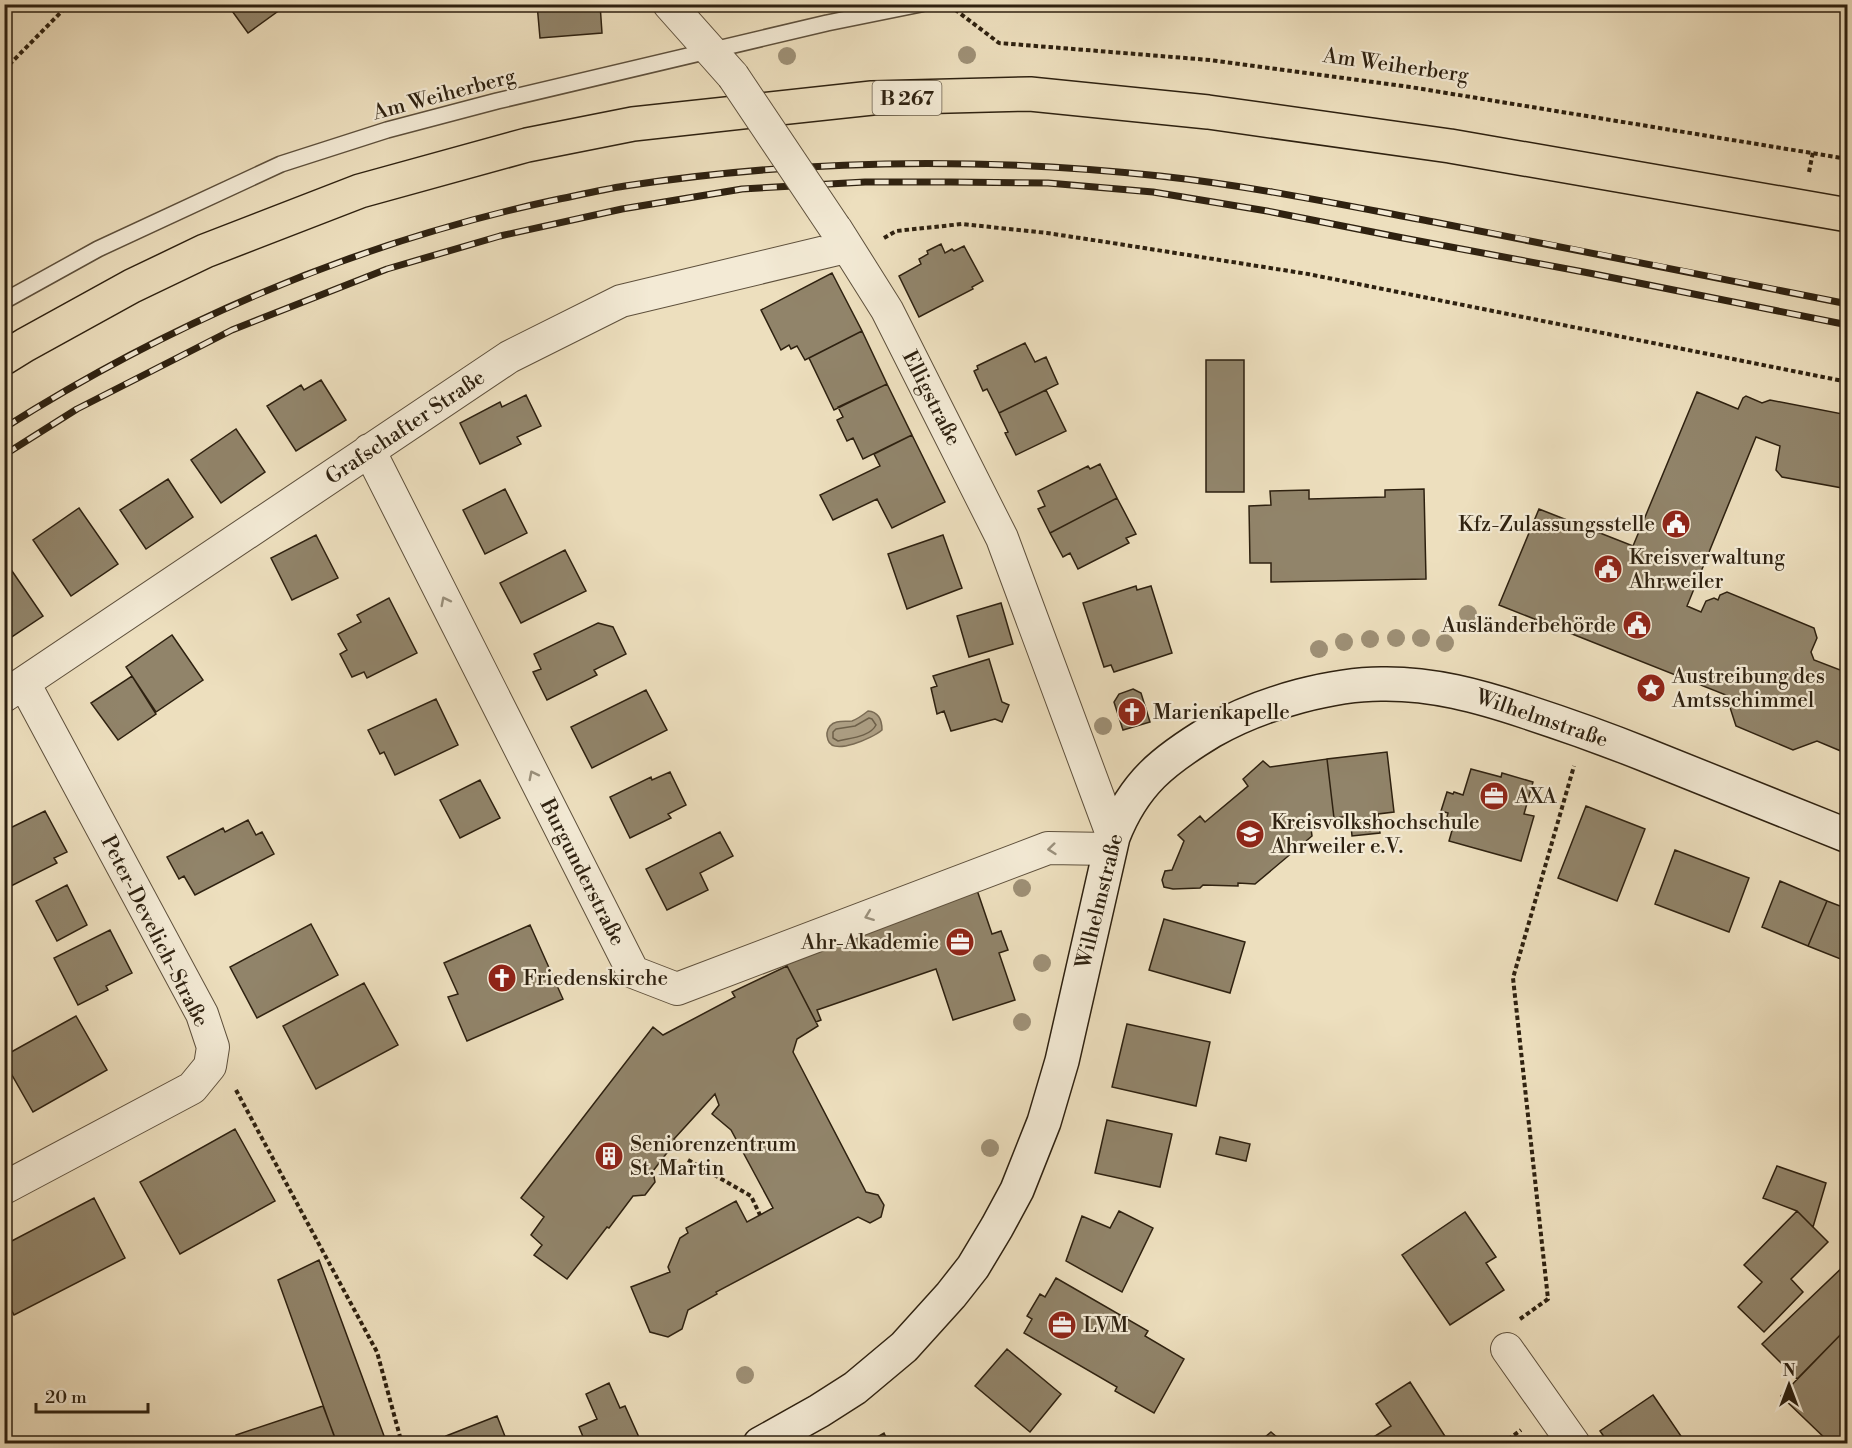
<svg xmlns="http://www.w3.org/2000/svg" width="1852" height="1448" viewBox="0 0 1852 1448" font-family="'Libre Bodoni',serif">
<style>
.water{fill:#ac9e83;stroke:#7a6c55;stroke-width:1.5}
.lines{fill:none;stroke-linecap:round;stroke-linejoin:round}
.shore{stroke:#6d604a;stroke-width:1.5}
.building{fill:#91846a;stroke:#2e2110;stroke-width:1.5}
.service-casing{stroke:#5e503c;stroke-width:18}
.minor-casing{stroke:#5e503c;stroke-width:34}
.secondary-casing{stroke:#2e2110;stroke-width:36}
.primary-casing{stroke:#2e2110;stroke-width:36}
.path{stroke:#2e2110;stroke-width:4;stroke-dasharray:4.5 3;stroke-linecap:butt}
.service{stroke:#f3ead5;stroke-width:15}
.minor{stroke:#f3ead5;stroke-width:32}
.secondary{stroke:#f3ead5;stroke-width:33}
.primary{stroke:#eddfbe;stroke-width:33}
.rail-casing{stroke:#2e2110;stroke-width:7}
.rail{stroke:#f3ead5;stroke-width:4.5;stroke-dasharray:14;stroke-linecap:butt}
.minor-bridge-casing{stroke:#5e503c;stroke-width:34;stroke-linecap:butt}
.minor-bridge{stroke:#f3ead5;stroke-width:32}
.tree{fill:#9e9076}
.oneway{stroke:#9a907c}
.labels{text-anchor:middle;stroke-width:4.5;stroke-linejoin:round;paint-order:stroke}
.shield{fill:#f3ead5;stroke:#695d4b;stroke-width:1.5}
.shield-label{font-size:20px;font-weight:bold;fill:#2e2110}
.street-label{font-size:21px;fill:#2e2110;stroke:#f3ead5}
.poi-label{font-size:21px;fill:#2e2110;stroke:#f3ead5;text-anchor:start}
</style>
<rect width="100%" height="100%" fill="#eddfbe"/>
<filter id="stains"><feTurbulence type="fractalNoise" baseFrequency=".00333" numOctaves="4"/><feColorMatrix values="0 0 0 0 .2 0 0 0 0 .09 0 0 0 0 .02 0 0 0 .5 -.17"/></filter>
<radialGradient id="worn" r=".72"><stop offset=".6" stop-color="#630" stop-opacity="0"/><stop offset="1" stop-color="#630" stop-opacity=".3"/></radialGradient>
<path class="water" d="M868,711C879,712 882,720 882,730C873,738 833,756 828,740C826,735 827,730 830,726C835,720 844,722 852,721C857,719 863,715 868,711Z"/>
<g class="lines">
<path class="shore" d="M869,718L872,719L876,725C870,737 850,738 838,741L833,738V732L836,729L855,726Z"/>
</g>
<path class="building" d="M227,4H288L248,33Z
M537,4H600L602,33L540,38Z
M774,4H812V8L775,11Z
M941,244L945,253L952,249L954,251L964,246L983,281L972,287L973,289L919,317L899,276L921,264L919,259L928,254L927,251Z
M832,273L862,331L805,360L797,346L791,349L789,345L781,350L761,310Z
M862,331L887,384L834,410L809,358Z
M1025,343L1035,362L1046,357L1058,384L999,413L987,389L983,391L974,371L978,369L977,366Z
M1206,360H1244V492H1206Z
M321,380L346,420L296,451L267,406L301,385L304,390Z
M887,384L912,435L863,459L853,438L847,441L837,420L843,417L838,407Z
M1046,390L1066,431L1016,455L1005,433L1008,432L999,413Z
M1697,392L1738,409L1743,398L1746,396L1762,403L1770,400L1848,415V489L1782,477L1776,470L1780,446L1756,437L1687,606L1701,612L1706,601L1714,598L1718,600L1720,595L1727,592L1814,628L1817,638L1811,652L1814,660L1848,673V754L1817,741L1793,750L1736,726L1726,695L1499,605L1539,509L1633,546Z
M526,395L541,426L517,437L521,444L480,464L460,423L500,402L502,407Z
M236,429L265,472L221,503L191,460Z
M912,435L945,502L892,528L877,499L833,520L820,495L880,466L874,454Z
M1100,464L1117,498L1050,533L1038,509L1045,506L1038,491L1088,466L1090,469Z
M168,479L193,517L146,549L120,510Z
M505,489L527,533L485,554L463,510Z
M1424,489L1426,579L1271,582V563H1250L1249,506L1271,505L1270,491L1309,490V499L1385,497V490Z
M1117,498L1136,534L1126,538L1129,543L1078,569L1070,553L1063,557L1050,533Z
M79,508L118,564L71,596L33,540Z
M316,535L338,578L292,600L271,558Z
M943,535L962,588L907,609L888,554Z
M565,550L586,591L521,623L500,583Z
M12,571L43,616L4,642V576Z
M1136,586L1137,590L1151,586L1172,653L1114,672L1111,665L1104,667L1083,603Z
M389,598L417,653L367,678L364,672L352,677L340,654L347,650L338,634L361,622L357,615Z
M1001,603L1013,644L969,657L957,616Z
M598,623L613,627L626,654L594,670L597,675L547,700L533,672L541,669L534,654Z
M172,635L203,680L156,712L126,667Z
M989,659L1002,702L1009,705L1002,722L995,719L951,731L944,711L937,714L931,688L937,686L933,676Z
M132,676L156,714L118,740L91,703Z
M1133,689L1141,693L1150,722L1123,730L1114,702L1119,694Z
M646,690L667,730L592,768L571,727Z
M436,699L458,745L395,775L384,752L380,754L368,730Z
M1387,752L1394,812L1378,814L1380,833L1352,836L1350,816L1334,818L1327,759Z
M1327,759L1334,818L1310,821L1312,836L1255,884L1238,883V886L1203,885L1200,888L1173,889L1164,887L1162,880L1165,871L1172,870L1184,841L1178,835L1200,816L1205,822L1248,786L1243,779L1263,761L1270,767Z
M1471,769L1501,777L1502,773L1533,782L1524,814L1534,816L1521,861L1449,841L1453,827L1445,824L1448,813L1441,811L1447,792L1453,794L1454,792L1463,795Z
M670,772L686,805L668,814L671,818L630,838L610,797L651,777L652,780Z
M480,780L500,818L460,838L440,800Z
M1586,806L1645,829L1617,901L1558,878Z
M45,811L67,852L54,858L57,863L11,886L4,873V831Z
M248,820L256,835L262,832L274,854L195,895L184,876L179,879L167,857L223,828L225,832Z
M720,832L733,856L700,873L708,890L667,910L646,869Z
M1675,850L1749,878L1729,932L1655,904Z
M1780,881L1827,901L1808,946L1762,927Z
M67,885L87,925L57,941L36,901Z
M977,890L992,934L1001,931L1008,950L999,953L1015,1000L953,1020L936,969L817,1010L821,1020L816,1022L784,960Z
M1827,901L1848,909V962L1808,946Z
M1164,919L1245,942L1230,993L1149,970Z
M311,924L338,975L257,1018L230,967Z
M530,925L563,999L467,1041L448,997L458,994L444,963Z
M110,930L132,973L106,986L108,990L78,1005L54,958Z
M787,966L818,1026L797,1039L793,1052L866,1192L878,1195L884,1205L881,1217L870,1223L858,1217L716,1292L717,1294L688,1310L682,1329L668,1337L650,1332L631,1287L670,1272L668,1267L680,1238L688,1233L686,1228L736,1201L747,1222L773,1208L731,1130L712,1114L719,1105L715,1094L674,1139L676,1141L653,1171L655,1182L645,1195L633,1196L609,1228L607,1227L567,1279L534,1255L542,1245L531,1235L544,1217L521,1198L653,1027L663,1035L735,997L732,992Z
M364,983L398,1045L316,1089L283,1026Z
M76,1016L107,1070L33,1112L4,1061V1056Z
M1127,1024L1210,1042L1196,1106L1112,1087Z
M1107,1120L1172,1134L1160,1187L1095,1173Z
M235,1129L275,1201L180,1254L140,1182Z
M1220,1137L1250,1144L1246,1161L1216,1154Z
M1777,1166L1826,1183L1813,1227L1797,1211L1763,1198Z
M94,1198L125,1258L14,1315L4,1296V1245Z
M1119,1211L1153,1228L1122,1292L1066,1261L1082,1216L1110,1228Z
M1797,1211L1828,1242L1791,1279L1803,1292L1764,1332L1738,1307L1762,1282L1744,1265Z
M1465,1212L1496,1257L1486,1263L1504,1290L1450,1325L1402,1255Z
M319,1260L387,1444H337L278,1280Z
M1848,1262V1327L1797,1379L1762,1344Z
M1056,1278L1148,1331L1145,1336L1184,1359L1154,1413L1115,1391L1117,1387L1024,1333L1032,1319L1027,1316L1040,1294L1045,1297Z
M1848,1327V1428L1833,1444H1831L1781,1396Z
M1007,1349L1061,1394L1030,1432L975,1386Z
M1410,1382L1450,1444H1376L1372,1438L1391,1426L1376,1404Z
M609,1383L620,1408L625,1406L642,1444H586L579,1427L597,1419L586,1394Z
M1653,1395L1683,1439L1677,1444H1609L1600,1431Z
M323,1406L337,1443L239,1444L236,1435Z
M497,1416L508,1444H449L446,1436Z
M1271,1432L1285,1444H1257Z
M884,1433L889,1444H865Z"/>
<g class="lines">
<g class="service-casing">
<path id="service" d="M4,301L98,249L281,164L387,130L497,101L827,23L921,4"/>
</g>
<g class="minor-casing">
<path id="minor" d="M669,4L733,76
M836,229L887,310L1002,538L1113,837
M369,450L633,972L677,989L1048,848L1110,849
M4,696L509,357L621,301L846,247
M4,1188L192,1088L210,1066L213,1047L202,1014L24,683
M1507,1349L1574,1444"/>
</g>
<g class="secondary-casing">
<path id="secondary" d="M760,1444L819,1411L855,1388L904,1347L951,1295L973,1267L997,1227L1017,1190L1044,1122L1062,1061L1113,837C1134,783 1164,760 1212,731C1240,715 1270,704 1300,696C1327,689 1353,684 1381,684C1432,683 1479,696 1527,712C1567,725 1606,739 1646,755C1713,782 1780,809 1848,836"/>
</g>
<g class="primary-casing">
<path id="primary" d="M4,358L25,345L132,286L205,251L360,191L527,145L633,124L872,98L1030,94L1208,112L1450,146L1848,215"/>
</g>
<path class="path" d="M949,5L999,43L1210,60L1410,87L1848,159
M4,70L69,4
M1809,172L1813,152
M884,238L896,231L962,224L1047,233L1106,242L1308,274L1848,382
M236,1090L377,1352L402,1444
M688,1160L751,1196L760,1215
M1520,1319L1548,1299L1513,978L1574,766
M1502,1444L1521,1430"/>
<use href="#service" class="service"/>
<use href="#minor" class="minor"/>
<use href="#secondary" class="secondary"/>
<use href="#primary" class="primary"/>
<g class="rail-casing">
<path id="rail" d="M4,428C172,322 357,243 550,201C575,196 600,190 625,186C802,159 982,157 1160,176C1252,186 1343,205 1434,222C1572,248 1710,276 1848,304
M4,455L77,409L232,330L387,269L500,236L622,209L742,189L865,182H950L1048,183L1153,192L1267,211L1403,238L1589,273L1848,325"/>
</g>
<use href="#rail" class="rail"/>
<g class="minor-bridge-casing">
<path id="minor-bridge" d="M733,76L835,228"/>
</g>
<use href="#minor-bridge" class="minor-bridge"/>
</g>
<g class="tree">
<circle cx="967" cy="55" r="9"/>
<circle cx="787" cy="56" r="9"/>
<circle cx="1468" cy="614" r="9"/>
<circle cx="1396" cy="638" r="9"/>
<circle cx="1421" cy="638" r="9"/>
<circle cx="1370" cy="639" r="9"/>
<circle cx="1344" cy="642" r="9"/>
<circle cx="1445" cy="643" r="9"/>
<circle cx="1319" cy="649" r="9"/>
<circle cx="1103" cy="726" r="9"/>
<circle cx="1022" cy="888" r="9"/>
<circle cx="1042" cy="963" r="9"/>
<circle cx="1022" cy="1022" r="9"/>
<circle cx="990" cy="1148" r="9"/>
<circle cx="745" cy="1375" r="9"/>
</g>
<defs><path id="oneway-chevron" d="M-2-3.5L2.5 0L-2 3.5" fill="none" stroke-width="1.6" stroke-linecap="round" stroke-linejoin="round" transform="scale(1.5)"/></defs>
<g class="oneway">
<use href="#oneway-chevron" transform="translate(445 601) rotate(-117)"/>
<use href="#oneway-chevron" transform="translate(533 775) rotate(-117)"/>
<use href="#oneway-chevron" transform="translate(1052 849) rotate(174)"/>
<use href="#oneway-chevron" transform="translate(869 916) rotate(159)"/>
</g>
<defs>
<g id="civic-disc" transform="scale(1.5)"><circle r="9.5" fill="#8f2418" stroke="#f3ead5"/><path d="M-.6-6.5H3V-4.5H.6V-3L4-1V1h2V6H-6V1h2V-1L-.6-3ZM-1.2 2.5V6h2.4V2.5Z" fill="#fff"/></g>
<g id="sight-disc" transform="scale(1.5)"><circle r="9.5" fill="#8f2418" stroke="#f3ead5"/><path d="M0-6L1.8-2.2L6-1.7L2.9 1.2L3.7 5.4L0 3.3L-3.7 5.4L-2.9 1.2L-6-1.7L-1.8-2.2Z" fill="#fff"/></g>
<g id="church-disc" transform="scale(1.5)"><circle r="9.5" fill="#8f2418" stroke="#f3ead5"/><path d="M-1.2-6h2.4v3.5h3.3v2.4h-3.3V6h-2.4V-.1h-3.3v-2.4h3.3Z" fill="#fff"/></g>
<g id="office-disc" transform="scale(1.5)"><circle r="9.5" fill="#8f2418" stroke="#f3ead5"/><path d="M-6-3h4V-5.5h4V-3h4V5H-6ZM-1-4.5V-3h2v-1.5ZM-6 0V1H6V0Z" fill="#fff"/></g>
<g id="university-disc" transform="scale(1.5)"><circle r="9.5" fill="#8f2418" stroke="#f3ead5"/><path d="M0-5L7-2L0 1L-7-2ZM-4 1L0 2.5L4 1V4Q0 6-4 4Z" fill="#fff"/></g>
<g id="building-disc" transform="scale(1.5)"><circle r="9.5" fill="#8f2418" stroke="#f3ead5"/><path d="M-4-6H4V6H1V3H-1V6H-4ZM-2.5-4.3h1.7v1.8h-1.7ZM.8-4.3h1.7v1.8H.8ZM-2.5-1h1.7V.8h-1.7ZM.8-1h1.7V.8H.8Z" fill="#fff"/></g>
</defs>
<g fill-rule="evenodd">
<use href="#civic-disc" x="1676" y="524"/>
<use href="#civic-disc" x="1608" y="569"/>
<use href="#civic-disc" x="1637" y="625"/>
<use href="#sight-disc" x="1651" y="688"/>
<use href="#church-disc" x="1132" y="712"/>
<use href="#office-disc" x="1494" y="796"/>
<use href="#university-disc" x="1250" y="834"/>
<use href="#office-disc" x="960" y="942"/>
<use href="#church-disc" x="502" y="978"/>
<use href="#building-disc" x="609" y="1156"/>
<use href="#office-disc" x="1062" y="1325"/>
</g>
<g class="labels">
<rect class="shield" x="872.5" y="81" width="69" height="34" rx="4.5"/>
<g class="shield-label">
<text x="907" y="105">B 267</text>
</g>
<g class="street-label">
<text transform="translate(1396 65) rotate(8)" y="7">Am Weiherberg</text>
<text transform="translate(444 94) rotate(-15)" y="7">Am Weiherberg</text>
<text transform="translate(932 398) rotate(63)" y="7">Elligstraße</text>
<text transform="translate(405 427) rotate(-34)" y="7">Grafschafter Straße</text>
<text transform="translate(1542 718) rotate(19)" y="7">Wilhelmstraße</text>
<text transform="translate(583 872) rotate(63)" y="7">Burgunderstraße</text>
<text transform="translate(1099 901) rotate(-76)" y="7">Wilhelmstraße</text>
<text transform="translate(155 931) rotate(63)" y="7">Peter-Develich-Straße</text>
</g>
<g class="poi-label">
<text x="1655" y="531" text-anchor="end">Kfz-Zulassungsstelle</text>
<text x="1629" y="564">Kreisverwaltung<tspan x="1629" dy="24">Ahrweiler</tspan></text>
<text x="1616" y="632" text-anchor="end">Ausländerbehörde</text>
<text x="1672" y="683">Austreibung des<tspan x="1672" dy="24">Amtsschimmel</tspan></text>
<text x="1153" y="719">Marienkapelle</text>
<text x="1515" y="803">AXA</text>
<text x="1271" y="829">Kreisvolkshochschule<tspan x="1271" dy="24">Ahrweiler e.V.</tspan></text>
<text x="939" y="949" text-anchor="end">Ahr-Akademie</text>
<text x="523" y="985">Friedenskirche</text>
<text x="630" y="1151">Seniorenzentrum<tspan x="630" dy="24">St. Martin</tspan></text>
<text x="1083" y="1332">LVM</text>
</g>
</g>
<rect width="1852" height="1448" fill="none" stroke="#eddfbe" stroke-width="24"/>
<rect x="6" y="6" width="1840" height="1436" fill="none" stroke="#2e2110" stroke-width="3"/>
<rect x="12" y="12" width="1828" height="1424" fill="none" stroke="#2e2110" stroke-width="1.5"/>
<g transform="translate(1789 1385)" stroke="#f3ead5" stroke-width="4.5" paint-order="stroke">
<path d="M0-4.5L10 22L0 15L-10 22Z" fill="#2e2110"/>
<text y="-9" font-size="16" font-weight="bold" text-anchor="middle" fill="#2e2110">N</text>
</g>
<path d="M36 1403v9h112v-9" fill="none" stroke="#2e2110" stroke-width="3"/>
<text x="45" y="1403" font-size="18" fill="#2e2110" stroke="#f3ead5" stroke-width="4.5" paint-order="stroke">20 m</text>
<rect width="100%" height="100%" filter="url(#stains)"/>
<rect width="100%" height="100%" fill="url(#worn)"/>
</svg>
